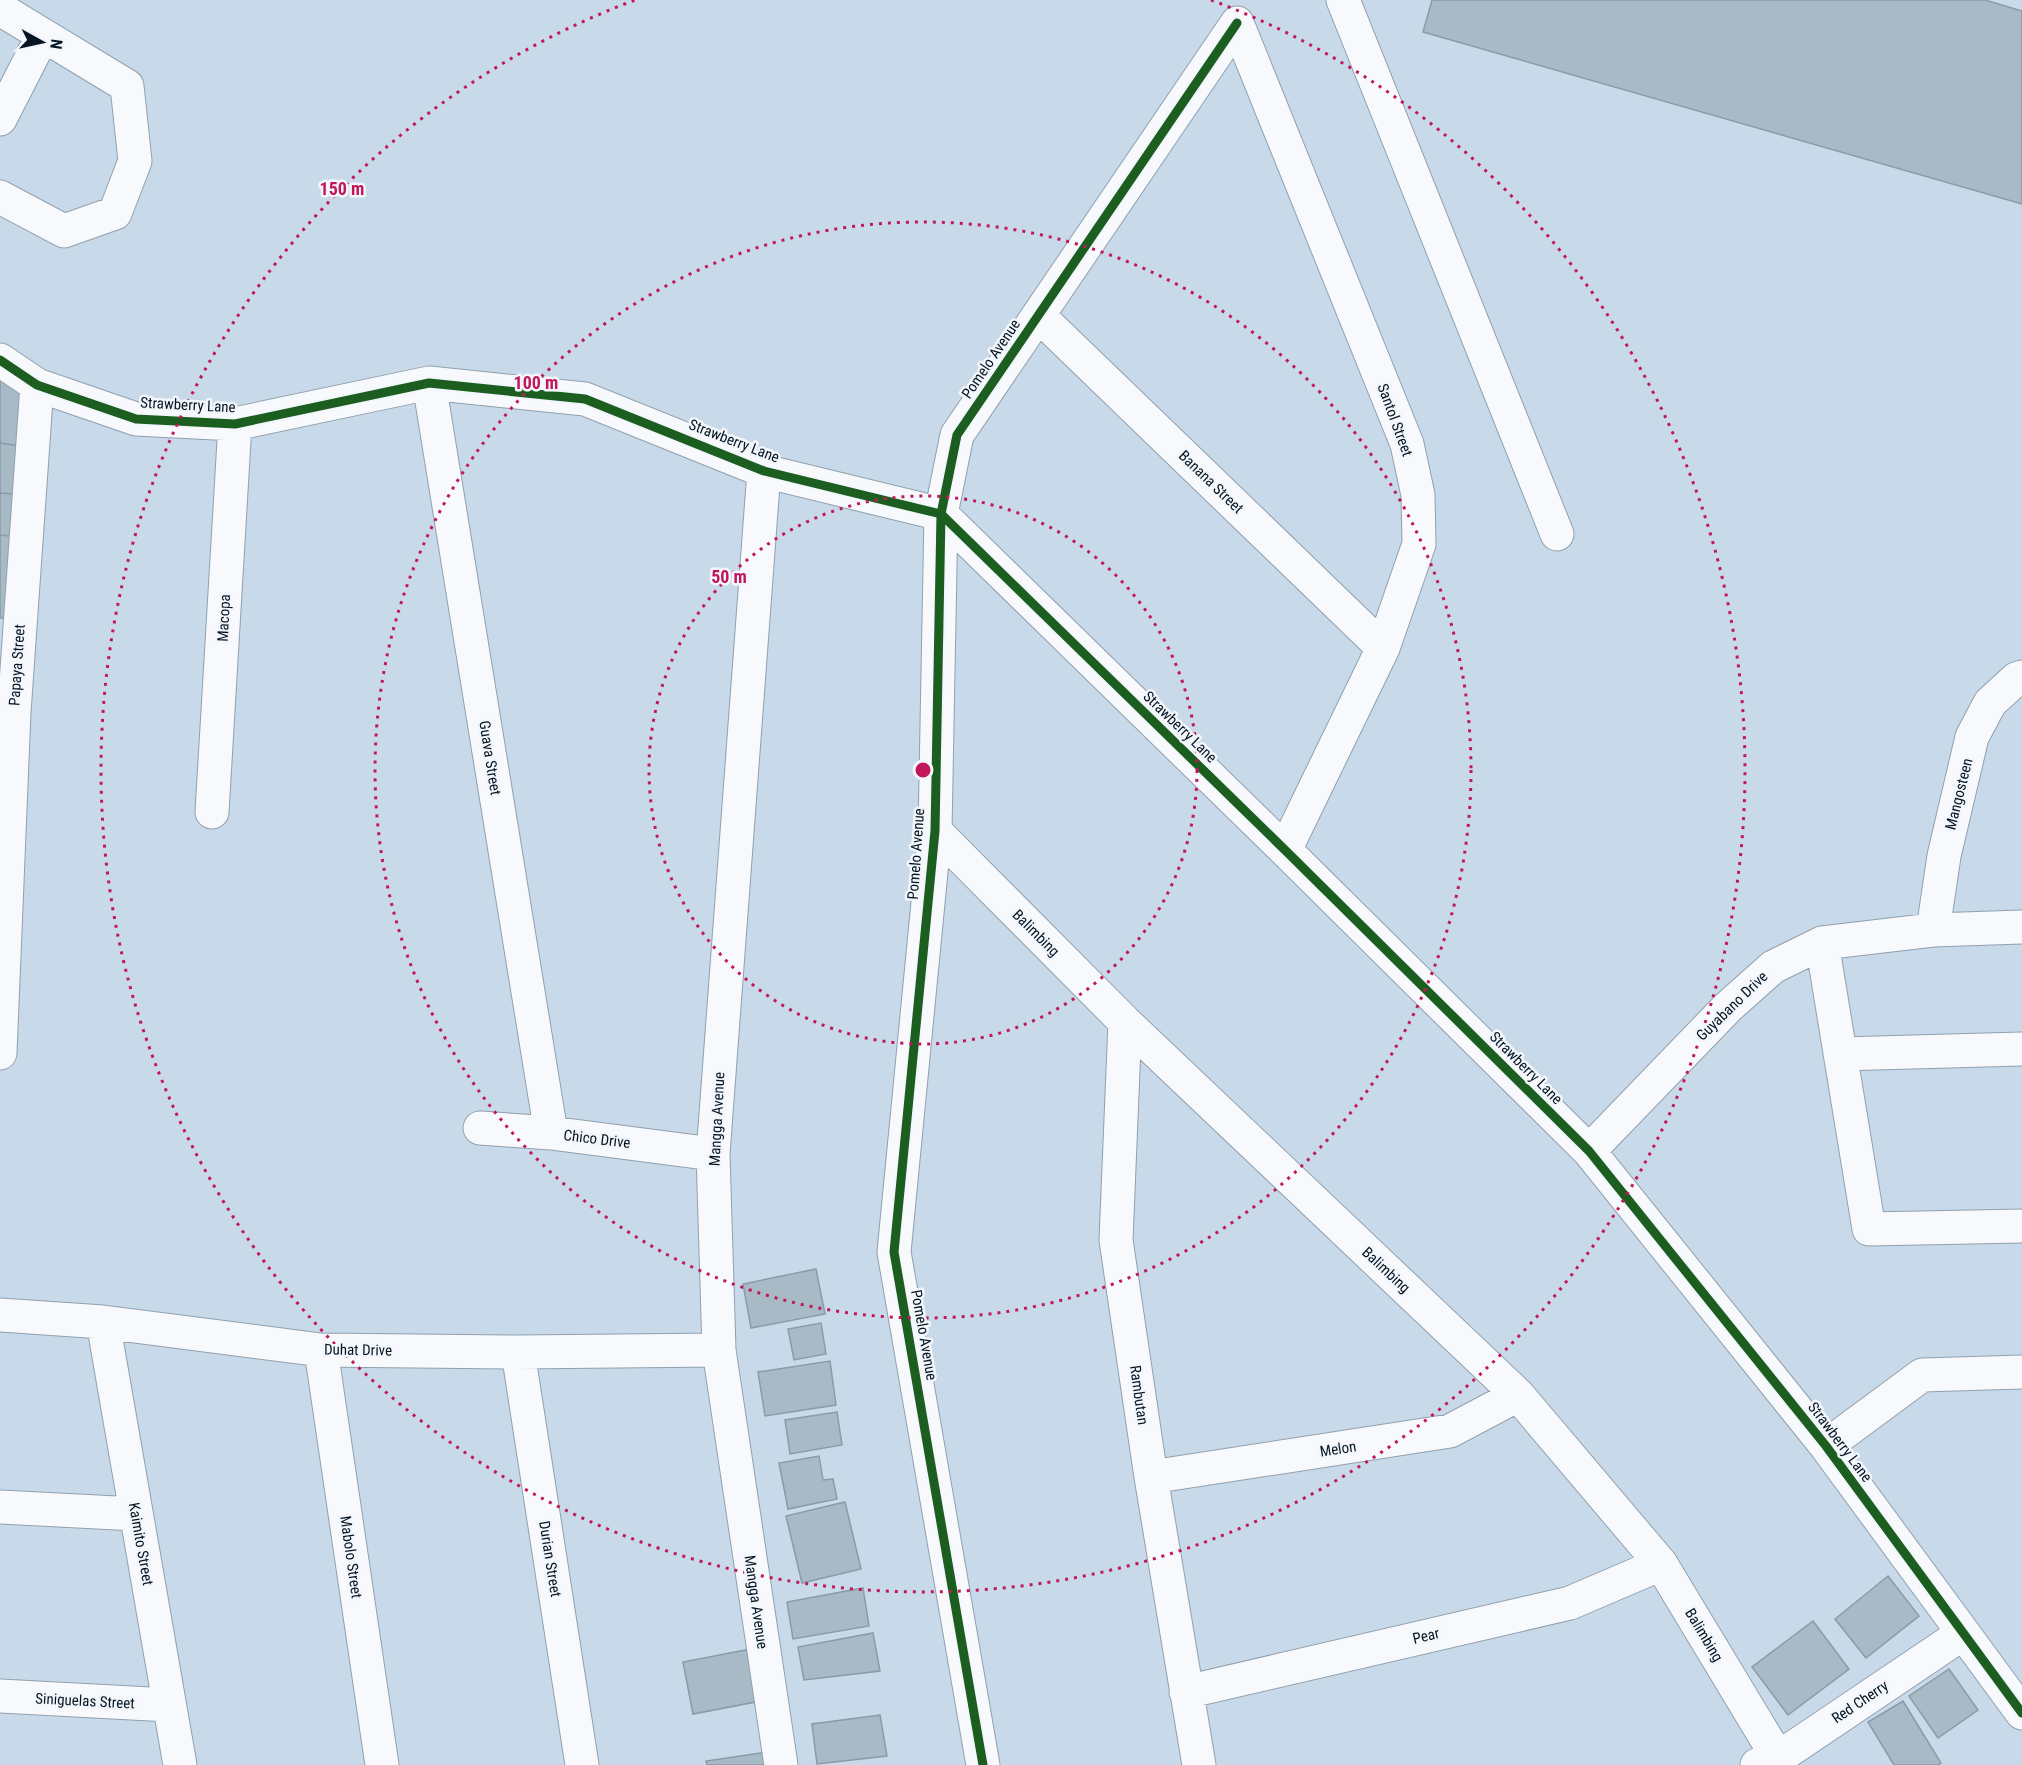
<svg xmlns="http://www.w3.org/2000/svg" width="2022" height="1765" viewBox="0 0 2022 1765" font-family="'Roboto Condensed',sans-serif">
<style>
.building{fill:#a8bac6;stroke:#899ba7;stroke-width:1.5}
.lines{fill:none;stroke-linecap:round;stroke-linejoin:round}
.minor-casing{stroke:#91a0ae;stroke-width:35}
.minor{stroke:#f7f9fc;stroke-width:33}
.cycleway-casing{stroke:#f3f7fb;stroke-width:13}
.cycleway{stroke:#1b5e20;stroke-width:9}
.ring{fill:none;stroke:#c2185b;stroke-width:3;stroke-dasharray:3 6}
.labels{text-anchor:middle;stroke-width:5;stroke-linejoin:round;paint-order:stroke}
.street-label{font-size:15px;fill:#061522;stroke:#f3f7fb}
.centre{fill:#c2185b;stroke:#f3f7fb;stroke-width:3}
.ring-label{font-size:18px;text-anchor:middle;font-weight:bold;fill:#c2185b;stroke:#f3f7fb;stroke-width:5;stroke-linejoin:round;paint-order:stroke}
</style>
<rect width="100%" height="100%" fill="#c8d9ea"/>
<path class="building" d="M1432,0H1985L2022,11V204L1423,32Z
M0,370L30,386L26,447L0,443Z
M0,443L26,447L23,495L0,493Z
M0,493L23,495L20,537L0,535Z
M0,535L20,537L14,619L0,618Z
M816,1269L825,1314L751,1328L743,1284Z
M821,1323L826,1354L794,1360L788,1329Z
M830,1361L836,1405L765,1416L758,1372Z
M837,1412L842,1445L790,1454L785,1420Z
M819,1456L823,1480L833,1479L837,1499L788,1509L779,1463Z
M845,1502L861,1569L802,1583L786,1516Z
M1888,1576L1919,1616L1866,1658L1835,1619Z
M863,1588L869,1626L793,1639L787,1602Z
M1813,1621L1849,1669L1788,1715L1752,1667Z
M873,1633L880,1671L804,1680L798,1647Z
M756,1648L766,1700L693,1714L683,1662Z
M1949,1669L1978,1710L1938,1738L1909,1696Z
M1903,1701L1941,1763L1938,1765H1894L1868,1722Z
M880,1715L887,1756L817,1764L812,1724Z
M768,1752L770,1765H707L706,1761Z"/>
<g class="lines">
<g class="minor-casing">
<path id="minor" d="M1343,0L1557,534
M0,9L127,86L135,161L115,213L64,231L0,197
M1237,23L1407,444L1418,495L1419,544L1383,648L1285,850
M0,119L43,35
M1039,316L1383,648
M0,360L37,385L136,419L235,424L429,383L585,399L764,471L941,514L1285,850L1589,1151L1826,1446L2022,1713
M429,383L551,1133
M764,471L713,1154L719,1350L781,1765
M212,812L235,424
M935,831L1125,1022L1518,1395L1661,1564L1778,1758
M1933,930L1944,856L1972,737L1990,703L2016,679L2022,677
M1822,943L1869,1229L2022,1226
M1125,1022L1116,1240L1151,1477L1199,1765
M0,1053L14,712L37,385
M1840,1054L2022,1049
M480,1128L551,1133L713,1154
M1589,1151L1728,1007L1773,967L1822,943L1933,930L2022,927
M0,1315L103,1322L321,1350L518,1352L719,1350
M103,1322L180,1765
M321,1350L382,1765
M518,1352L582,1765
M1826,1446L1922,1375L2022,1372
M1151,1477L1450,1431L1518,1395
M0,1507L136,1514
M1186,1692L1570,1603L1661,1564
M0,1696L169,1705
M983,1765L894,1252L935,831L941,514L957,435L1237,23
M1757,1765L1778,1758L1962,1634"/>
</g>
<use href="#minor" class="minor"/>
<g class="cycleway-casing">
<path id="cycleway" d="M0,360L37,385L136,419L235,424L429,383L585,399L764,471L941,514L1285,850L1589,1151L1826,1446L2022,1713
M983,1765L894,1252L935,831L941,514L957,435L1237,23"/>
</g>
<use href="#cycleway" class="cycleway"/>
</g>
<g class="ring">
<circle cx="923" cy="770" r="274"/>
<circle cx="923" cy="770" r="548"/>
<path d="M1211 0A822 822 0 1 1 635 0"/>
</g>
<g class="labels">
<g class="street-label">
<text transform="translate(991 359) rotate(-56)" y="5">Pomelo Avenue</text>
<text transform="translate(188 405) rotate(3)" y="5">Strawberry Lane</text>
<text transform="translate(1395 420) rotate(70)" y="5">Santol Street</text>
<text transform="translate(734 441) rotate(21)" y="5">Strawberry Lane</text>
<text transform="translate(1211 482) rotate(44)" y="5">Banana Street</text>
<text transform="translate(224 618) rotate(-87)" y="5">Macopa</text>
<text transform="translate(17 665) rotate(-86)" y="5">Papaya Street</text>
<text transform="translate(1180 727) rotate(44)" y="5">Strawberry Lane</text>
<text transform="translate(490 758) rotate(81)" y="5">Guava Street</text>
<text transform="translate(1959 794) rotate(-76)" y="5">Mangosteen</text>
<text transform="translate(916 854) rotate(-86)" y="5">Pomelo Avenue</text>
<text transform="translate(1036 933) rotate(45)" y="5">Balimbing</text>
<text transform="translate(1732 1006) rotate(-44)" y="5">Guyabano Drive</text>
<text transform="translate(1526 1068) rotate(45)" y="5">Strawberry Lane</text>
<text transform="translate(717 1119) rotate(-87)" y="5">Mangga Avenue</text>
<text transform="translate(597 1139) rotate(7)" y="5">Chico Drive</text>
<text transform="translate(1386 1270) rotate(43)" y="5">Balimbing</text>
<text transform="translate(924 1335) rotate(80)" y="5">Pomelo Avenue</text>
<text transform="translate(358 1350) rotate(1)" y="5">Duhat Drive</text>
<text transform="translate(1139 1395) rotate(82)" y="5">Rambutan</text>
<text transform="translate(1840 1442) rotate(53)" y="5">Strawberry Lane</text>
<text transform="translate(1338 1449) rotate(-9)" y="5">Melon</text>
<text transform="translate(141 1544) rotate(80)" y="5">Kaimito Street</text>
<text transform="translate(351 1557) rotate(82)" y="5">Mabolo Street</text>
<text transform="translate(550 1559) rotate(81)" y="5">Durian Street</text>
<text transform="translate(756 1602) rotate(82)" y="5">Mangga Avenue</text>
<text transform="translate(1704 1635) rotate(59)" y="5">Balimbing</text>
<text transform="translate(1426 1636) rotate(-13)" y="5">Pear</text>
<text transform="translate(85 1701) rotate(3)" y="5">Siniguelas Street</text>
<text transform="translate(1860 1702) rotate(-34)" y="5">Red Cherry</text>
</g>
</g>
<circle cx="923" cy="770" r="9" class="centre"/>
<g class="ring-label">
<text x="342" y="195">150 m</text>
<text x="536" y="389">100 m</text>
<text x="729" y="583">50 m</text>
</g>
<g transform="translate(42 42) rotate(98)" stroke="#f3f7fb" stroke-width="4.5" paint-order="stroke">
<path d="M0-4.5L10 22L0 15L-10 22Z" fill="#061522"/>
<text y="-9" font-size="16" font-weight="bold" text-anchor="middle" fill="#061522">N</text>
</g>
</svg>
